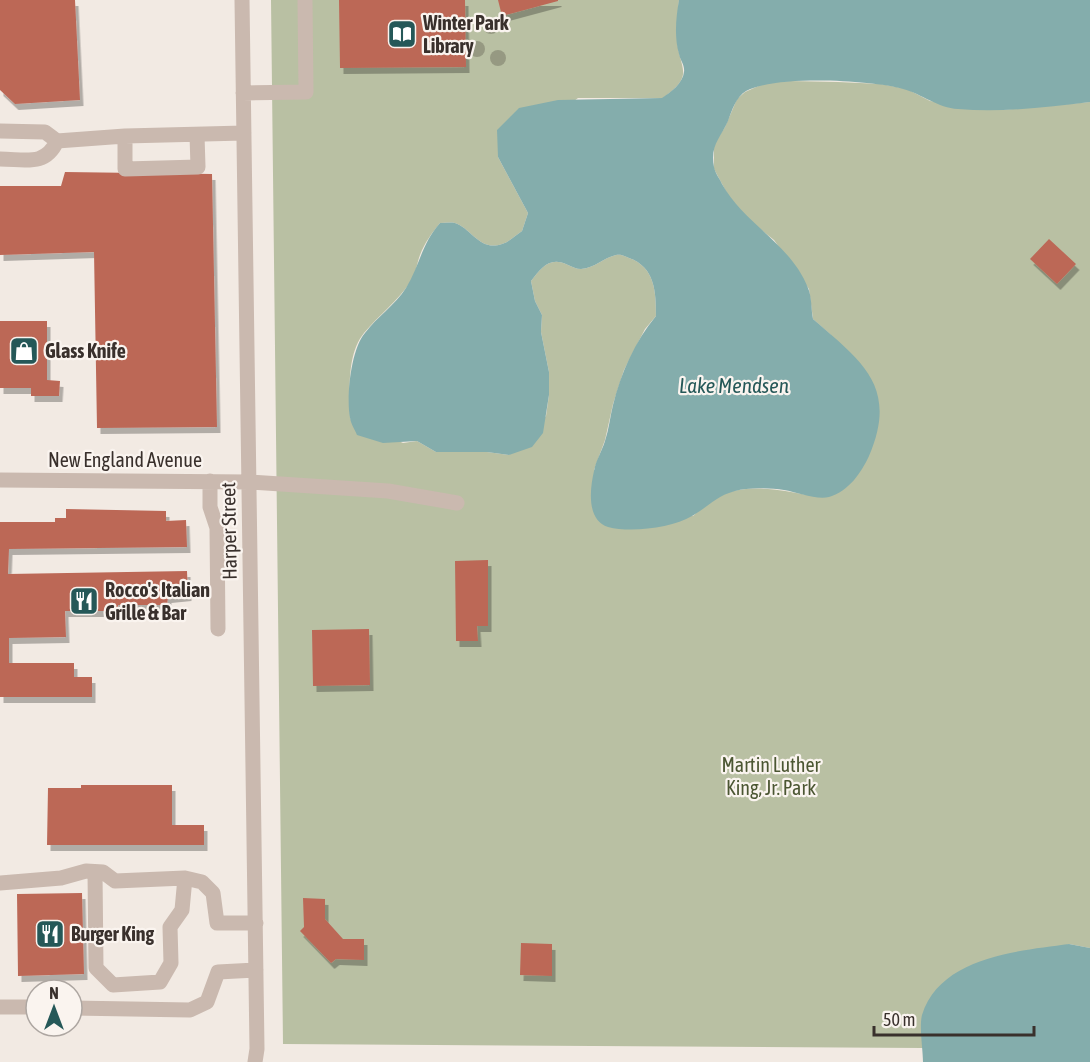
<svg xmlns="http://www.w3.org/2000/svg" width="1090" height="1062" viewBox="0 0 1090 1062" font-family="'Asap Condensed',sans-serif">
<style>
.green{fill:#b9c0a3}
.water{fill:#84adac}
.building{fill:#bc6857;filter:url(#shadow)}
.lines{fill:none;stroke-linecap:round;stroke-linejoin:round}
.minor{stroke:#cab9af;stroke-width:15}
.tree{fill:#969982}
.labels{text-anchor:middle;stroke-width:4.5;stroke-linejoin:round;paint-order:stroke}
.poi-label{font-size:20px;font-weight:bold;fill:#39302c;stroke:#faf4ef;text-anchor:start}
.street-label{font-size:20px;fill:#39302c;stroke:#faf4ef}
.park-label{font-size:20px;fill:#4b5632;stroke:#faf4ef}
.water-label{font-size:21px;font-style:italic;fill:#255858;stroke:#faf4ef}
</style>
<defs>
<filter id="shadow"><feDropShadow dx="3.5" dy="6" stdDeviation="0" flood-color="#0004"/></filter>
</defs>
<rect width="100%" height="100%" fill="#f2eae3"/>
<path class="green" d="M271,0H679C678,13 676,26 677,39C679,70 696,74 663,98H578L498,157L528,213L522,231C516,235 509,242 502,244C480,252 471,228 455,223C450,222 445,223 440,223C432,233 425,242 420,255C417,263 416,273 411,281C398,301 379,315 364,333C346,355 350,392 350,419L403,443L417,441L436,452H487L509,455L546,416L549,395V372L541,332L542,315L535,301L531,281C542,267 550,256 568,265C573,267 576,269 581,269C595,268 603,258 616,255C621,254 624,256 629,258C655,267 656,292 656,316L645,329L624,370L613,404L605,440L594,470L693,516C700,510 707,502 715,498C742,483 779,489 807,495L831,335L813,319L809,289L774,240L744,216L728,195L714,169V144L725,127L737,99L745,92L765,83L790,81L838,82L881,84L907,89L930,101L1002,110L1090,102V948L1069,944L922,1017L923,1048L283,1044Z"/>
<path class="water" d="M679,0H1090V102C1047,107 1002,113 958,109C938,108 922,94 903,89C871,80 775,75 746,91C736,97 732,110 728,121C720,139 710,145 714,167C715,173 720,179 722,184C744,224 791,244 808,288C812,297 811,310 813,319C861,361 899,386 869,456C861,473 849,491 829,497C816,500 797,492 784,490C770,488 748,487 735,491C716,496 708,507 692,516C672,528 631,533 608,527C586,520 590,488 594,471C596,460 602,451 605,441C609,429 610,417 613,405C621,373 635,341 656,316C656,292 655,267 629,258C624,256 621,254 616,255C603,258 595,268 581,269C576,269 573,267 568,265C550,256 542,267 531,281L535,301L542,315L541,332L549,372V395L543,433L532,447L509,455L487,452H436L417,441L383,443L357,435C355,430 351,424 350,418C346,397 351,349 365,333C377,317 395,305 406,288C419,267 422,243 440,223C445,223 450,222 455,223C471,228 480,252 502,244C509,242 516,235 522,231L528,213L498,157L497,130L519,108L558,100L662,98C671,92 683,83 684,72C685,65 680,60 679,54C674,37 676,17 679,0Z
M1069,944L1090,948V1062H923C923,1049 919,1027 922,1015C940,957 1018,951 1069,944Z"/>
<path class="building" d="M0,0H75L80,100L15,104L0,90Z
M339,0H465L466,67L340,68Z
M498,0H558V1L502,16Z
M65,172L212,174L217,427L97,428L94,252L0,255V186H61Z
M1049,239L1076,264L1057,284L1030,259Z
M0,321H47V380L60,381L59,396H31V388H0Z
M66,509L166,511V521L186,520L187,547L9,549L8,574L187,571L188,595L168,597L167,605H118V611H65L66,637L9,638V663H74V677H92V697H0V522H55V518H66Z
M488,560V626H477L478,641H456L455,561Z
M369,629L370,685L313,686L312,630Z
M81,785H172V825H204V845H47L48,788H81Z
M82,893L84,974L18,976L17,894Z
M303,898L325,899V919L343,939H364V960L336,959L331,963L300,931L304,927Z
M521,943L552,944V976L520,975Z"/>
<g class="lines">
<path class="minor" d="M242,0L257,1049L255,1062
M243,93L306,92L305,0
M0,131L45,132L57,141L125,136L244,133
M125,136V169L198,167L197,135
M0,159C25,159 45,167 57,141
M0,480L250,482L388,491L457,503
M210,481V507L217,528L218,629
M95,872L96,968L113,985L160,982L171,963L170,927L182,910L185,878
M0,883L61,878L86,871L103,872L115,881L185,878L202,882L213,893L217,923H256
M0,1007H36
M72,1008L190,1010L207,1002L218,972L256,970"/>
</g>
<g class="tree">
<circle cx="491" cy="26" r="8"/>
<circle cx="477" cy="49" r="8"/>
<circle cx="498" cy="58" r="8"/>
</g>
<defs>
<g id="library-square" transform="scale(1.5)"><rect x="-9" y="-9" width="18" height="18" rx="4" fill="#255858" stroke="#faf4ef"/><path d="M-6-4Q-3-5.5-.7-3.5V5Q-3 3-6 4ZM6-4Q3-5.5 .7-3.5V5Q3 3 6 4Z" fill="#fff"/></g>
<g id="shop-square" transform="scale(1.5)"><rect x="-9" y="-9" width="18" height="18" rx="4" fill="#255858" stroke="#faf4ef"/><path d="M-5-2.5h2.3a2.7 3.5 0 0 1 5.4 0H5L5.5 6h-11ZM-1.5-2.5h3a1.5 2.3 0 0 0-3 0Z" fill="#fff"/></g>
<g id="restaurant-square" transform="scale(1.5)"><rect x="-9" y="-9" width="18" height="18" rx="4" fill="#255858" stroke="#faf4ef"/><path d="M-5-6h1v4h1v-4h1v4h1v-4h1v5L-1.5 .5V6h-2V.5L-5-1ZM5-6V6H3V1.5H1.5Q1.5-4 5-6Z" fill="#fff"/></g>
</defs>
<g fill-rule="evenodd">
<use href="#library-square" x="402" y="34"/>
<use href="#shop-square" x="24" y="351"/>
<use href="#restaurant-square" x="84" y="601"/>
<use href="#restaurant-square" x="50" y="934"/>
</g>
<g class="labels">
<g class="poi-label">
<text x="423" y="30">Winter Park<tspan x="423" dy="23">Library</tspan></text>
<text x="45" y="358">Glass Knife</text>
<text x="105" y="597">Rocco's Italian<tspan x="105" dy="23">Grille &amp; Bar</tspan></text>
<text x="71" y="941">Burger King</text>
</g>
<g class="street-label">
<text x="125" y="467">New England Avenue</text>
<text transform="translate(229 531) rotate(-91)" y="7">Harper Street</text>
</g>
<g class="park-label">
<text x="771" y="772">Martin Luther<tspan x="771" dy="23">King, Jr. Park</tspan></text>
</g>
<g class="water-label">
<text x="734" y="393">Lake Mendsen</text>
</g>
</g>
<g transform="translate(54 1008)"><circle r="28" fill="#faf4ef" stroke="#ada6a1" stroke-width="1.5"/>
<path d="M0-4.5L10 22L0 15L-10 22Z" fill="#255858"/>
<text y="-9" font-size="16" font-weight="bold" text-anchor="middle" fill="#39302c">N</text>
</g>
<path d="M874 1026v9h160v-9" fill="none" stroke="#39302c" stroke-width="3"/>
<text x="883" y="1026" font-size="18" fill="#39302c" stroke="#faf4ef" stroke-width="4.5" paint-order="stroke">50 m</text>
</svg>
